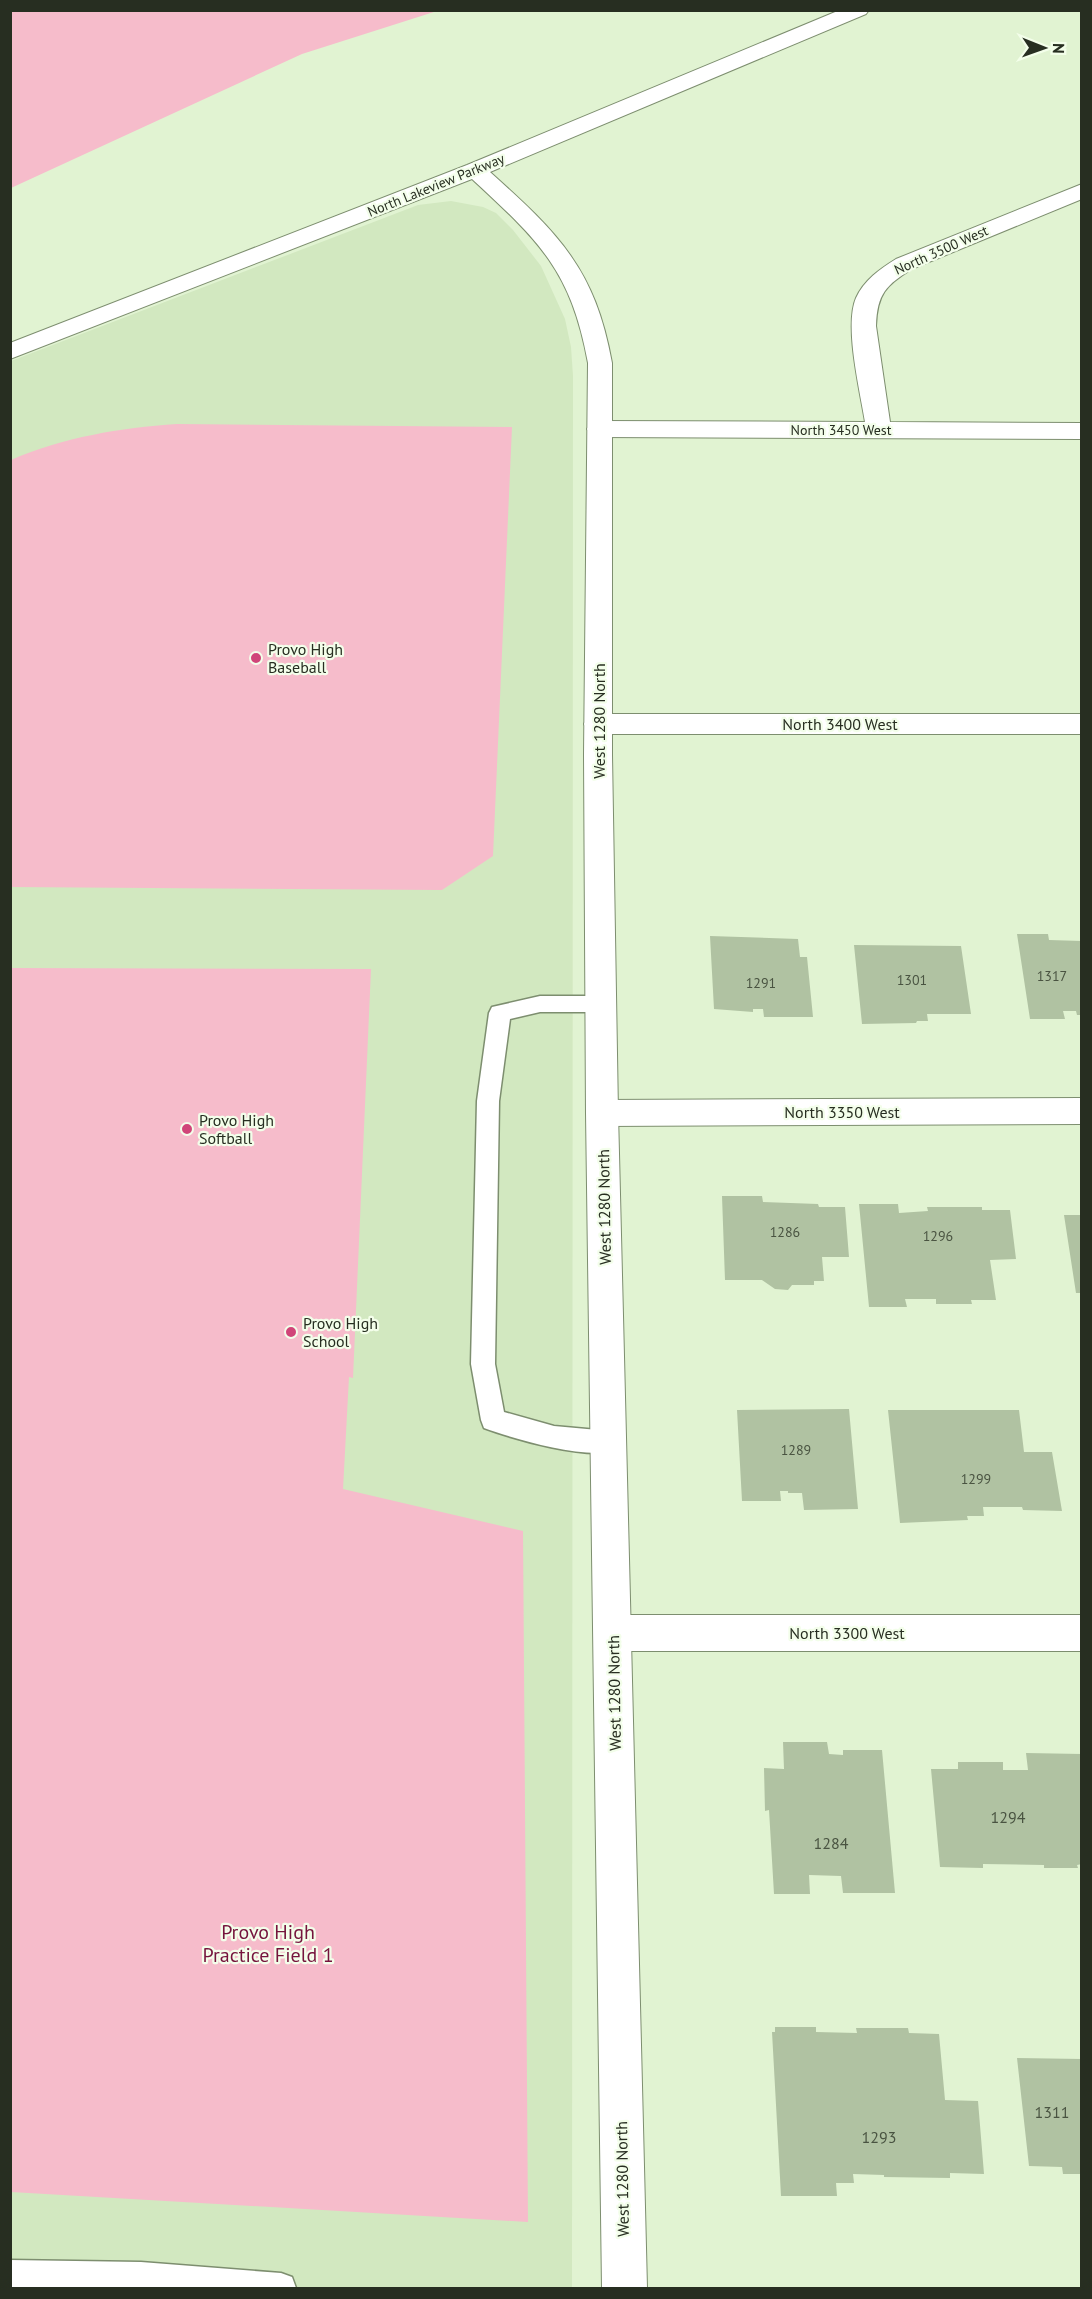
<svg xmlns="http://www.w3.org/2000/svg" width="1092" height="2299" viewBox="0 0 1092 2299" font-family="'PT Sans',sans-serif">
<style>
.built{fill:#d2e8c0}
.green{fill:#f6bccb}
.building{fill:#b0c2a2}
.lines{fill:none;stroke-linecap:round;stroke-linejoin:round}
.service-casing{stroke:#7d8e6f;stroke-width:3}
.minor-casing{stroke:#7d8e6f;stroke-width:2}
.tertiary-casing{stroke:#7d8e6f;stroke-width:2}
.service{fill:#fff;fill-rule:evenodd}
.minor{fill:#fff;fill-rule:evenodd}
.tertiary{fill:#fff;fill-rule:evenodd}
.poi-dot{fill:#d04579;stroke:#f3feea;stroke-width:2}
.labels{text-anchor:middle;stroke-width:4.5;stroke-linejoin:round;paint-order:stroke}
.far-street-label{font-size:14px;fill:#272e21;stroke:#f3feea}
.number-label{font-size:14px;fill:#495341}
.poi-label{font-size:16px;fill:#272e21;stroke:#f3feea;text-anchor:start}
.street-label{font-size:16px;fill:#272e21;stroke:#f3feea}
.near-number-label{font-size:16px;fill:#495341}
.near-park-label{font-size:20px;fill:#75143d;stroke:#f3feea}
</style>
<rect width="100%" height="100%" fill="#e1f3d2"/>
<path class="built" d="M451,201L483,207L496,213L513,230L541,266L565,319L571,347L573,376L572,2288H11V361L418,205Z"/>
<path class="green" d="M10,11L11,10L437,11L302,54L11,188Z
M177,424L512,427L493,856L442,890L11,887V460C64,437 120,428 177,424Z
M11,968L371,969L353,1378L349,1377L343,1489L523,1531L528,2222L11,2192Z"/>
<path class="building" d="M1017,934H1048L1049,940L1082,941V1015H1077L1076,1011H1063L1065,1019H1030Z
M710,936L798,939L800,957H807L813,1017H764L763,1009H753V1012L714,1009Z
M854,945L961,946L971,1014H927L928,1021H917L916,1023L862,1024Z
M722,1196H762L763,1202L818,1204L819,1207H845L849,1257H822L824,1281H814V1285H792L788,1290L775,1289L762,1280H725Z
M859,1204H898L899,1213L928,1211L927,1207H982V1210H1010L1016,1259L990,1260L996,1300H971L972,1304H936V1299H905L907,1307H869Z
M1064,1215H1082V1293H1076Z
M849,1409L858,1509L804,1510L802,1493H788V1491H780L781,1501H742L737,1410Z
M888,1410H1019L1024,1452H1052L1062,1511L1023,1510L1022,1507H983L984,1516H967L968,1520L900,1523Z
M783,1742H827L829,1754L843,1755V1750H882L895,1893H843L841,1876L809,1875L810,1894H774L769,1810L765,1811L764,1768L784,1769Z
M1026,1753L1082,1754V1864L1077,1865L1078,1868H1044V1865L983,1864V1868L940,1867L931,1769H958V1762H1003V1770H1028Z
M775,2027H816V2032L857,2033L856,2028H908L909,2033L939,2034L945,2100L978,2101L984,2174L950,2173V2178L884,2177V2175L853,2174L854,2183H836L837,2196H781L772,2032H775Z
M1017,2058L1082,2059V2174H1063L1062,2167L1029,2166Z"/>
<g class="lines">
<g class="service-casing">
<path id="service" d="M540,996H601L609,998L612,1004L609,1010L601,1012H540L510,1019L499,1101L495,1364L504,1412L554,1426L609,1431L618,1434L621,1442L618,1450C588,1461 514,1439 484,1428L481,1420L471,1364L477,1101L489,1013L492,1007Z
M10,2260L141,2262L281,2273L292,2277L296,2288H10Z"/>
</g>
<g class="minor-casing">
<path id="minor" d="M1082,184V199L912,269C886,285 877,294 876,326L890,422L1082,423V439L600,437L591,435L587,429L591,423L600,421L865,422C860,391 844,326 856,298C864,280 880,269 896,259Z
M598,714H1082V734H598L588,731L584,724L588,717Z
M1082,1098V1124L602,1126L590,1122L586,1113L590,1104L602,1100Z
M613,1615H1082V1651H613L600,1646L594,1633L600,1620Z"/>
</g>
<g class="tertiary-casing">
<path id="tertiary" d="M840,10H869L866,14L490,172C559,234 595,269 612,363V755L618,1113L647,2288H602L586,1113L584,755L588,363C571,270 539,241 472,179L10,359V343L467,165Z"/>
</g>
<use href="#service" class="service"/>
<use href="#minor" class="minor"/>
<use href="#tertiary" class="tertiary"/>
</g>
<g class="poi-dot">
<circle cx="256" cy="658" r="6"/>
<circle cx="187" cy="1129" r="6"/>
<circle cx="291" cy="1332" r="6"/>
</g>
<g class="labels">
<g class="far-street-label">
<text transform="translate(436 185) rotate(-22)" y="5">North Lakeview Parkway</text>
<text transform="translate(941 250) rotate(-24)" y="5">North 3500 West</text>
<text x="841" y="435">North 3450 West</text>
</g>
<g class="number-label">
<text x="1052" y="981">1317</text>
<text x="912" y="985">1301</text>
<text x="761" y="988">1291</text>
<text x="785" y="1237">1286</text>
<text x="938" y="1241">1296</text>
<text x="796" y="1455">1289</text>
<text x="976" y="1484">1299</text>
</g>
<g class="poi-label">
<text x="268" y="655">Provo High<tspan x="268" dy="18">Baseball</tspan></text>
<text x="199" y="1126">Provo High<tspan x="199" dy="18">Softball</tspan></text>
<text x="303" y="1329">Provo High<tspan x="303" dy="18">School</tspan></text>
</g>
<g class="street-label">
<text transform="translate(599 721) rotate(-90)" y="6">West 1280 North</text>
<text x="840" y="730">North 3400 West</text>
<text x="842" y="1118">North 3350 West</text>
<text transform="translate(604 1207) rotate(-91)" y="6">West 1280 North</text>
<text x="847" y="1639">North 3300 West</text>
<text transform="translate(614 1693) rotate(-91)" y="6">West 1280 North</text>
<text transform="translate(622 2179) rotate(-91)" y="6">West 1280 North</text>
</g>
<g class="near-number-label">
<text x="1008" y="1823">1294</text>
<text x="831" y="1849">1284</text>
<text x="1052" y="2118">1311</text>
<text x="879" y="2143">1293</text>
</g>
<g class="near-park-label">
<text x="268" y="1939">Provo High<tspan x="268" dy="23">Practice Field 1</tspan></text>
</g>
</g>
<rect width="1092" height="2299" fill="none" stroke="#272e21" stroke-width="24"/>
<g transform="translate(1044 48) rotate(91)" stroke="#f3feea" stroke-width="4.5" paint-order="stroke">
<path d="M0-4.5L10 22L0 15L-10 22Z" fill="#272e21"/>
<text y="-9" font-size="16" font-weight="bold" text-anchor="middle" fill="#272e21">N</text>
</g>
</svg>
